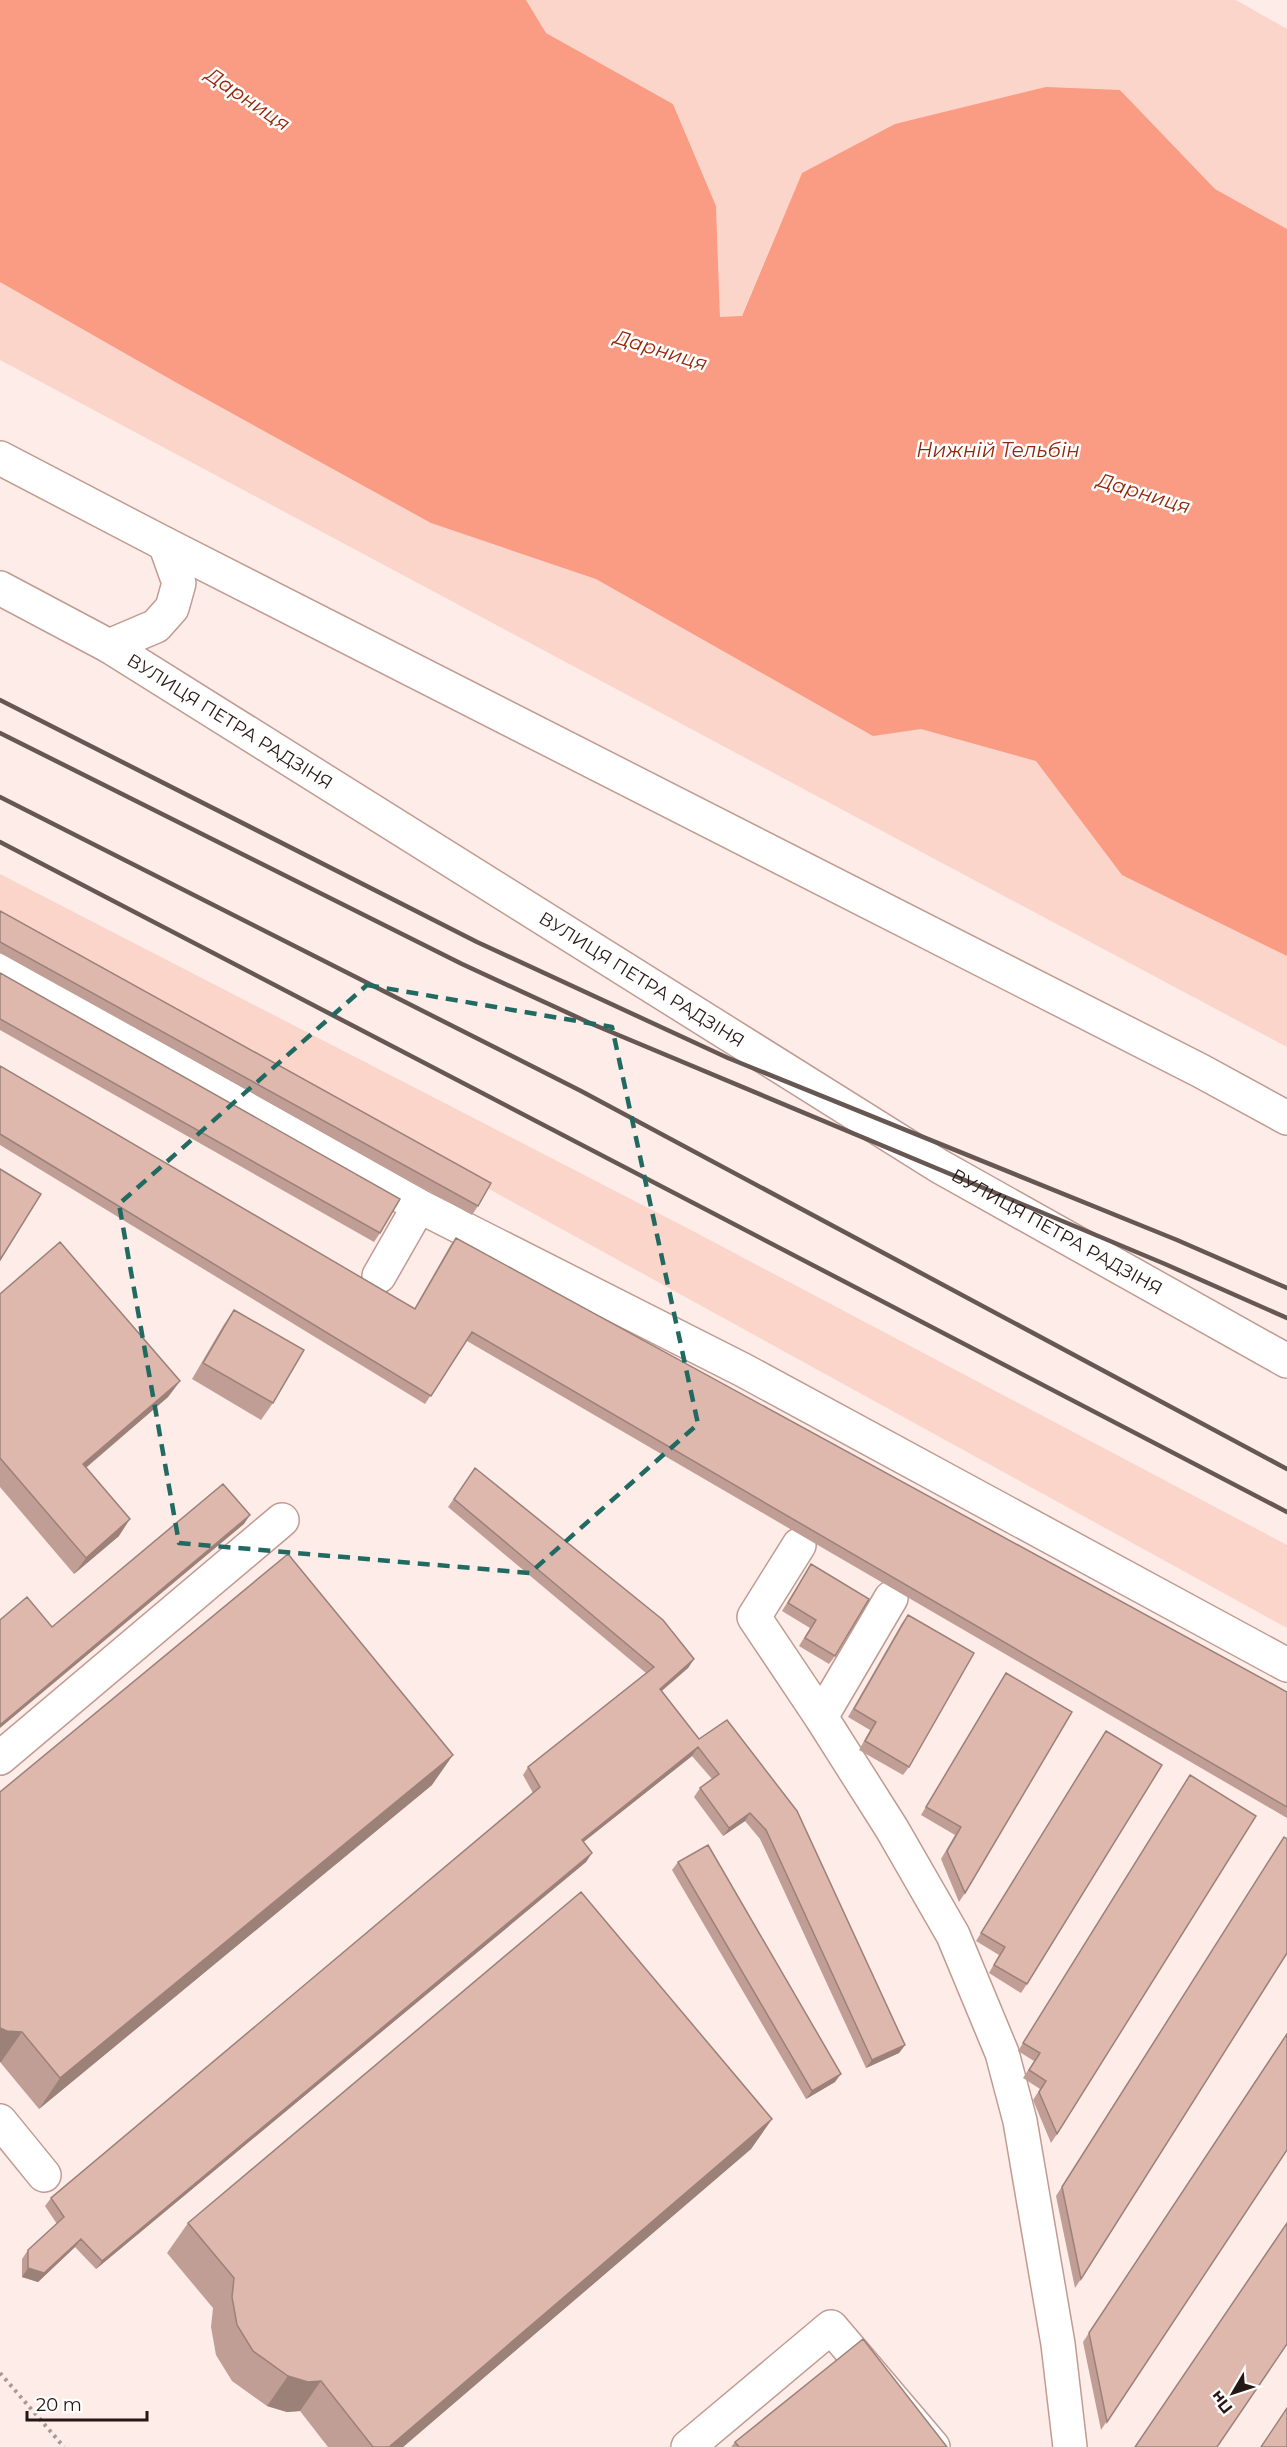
<svg xmlns="http://www.w3.org/2000/svg" width="1287" height="2447" viewBox="0 0 1287 2447" font-family="Montserrat,sans-serif">
<style>
.green{fill:#fbd4ca}
.water{fill:#fa9b83}
.lines{fill:none;stroke-linecap:round;stroke-linejoin:round}
.minor-casing{stroke:#c19b91;stroke-width:36}
.major-casing{stroke:#c19b91;stroke-width:36}
.path{stroke:#a99994;stroke-width:4;stroke-dasharray:3 4.5;stroke-linecap:butt}
.minor{stroke:#fff;stroke-width:33}
.major{stroke:#fff;stroke-width:33}
.rail{stroke:#665753;stroke-width:4.5}
.wall{fill:#c09e95}
.shaded-wall{fill:#9c8179}
.building{fill:#dfb8ad;stroke:#9c8179;stroke-width:1.5}
.marked{fill:none;stroke:#216a62;stroke-width:4.5;stroke-dasharray:12 8;stroke-linejoin:round}
.labels{text-anchor:middle;stroke-width:5;stroke-linejoin:round;paint-order:stroke}
.street-label{font-size:18px;fill:#251713;stroke:#fff}
.water-label{font-size:20px;font-style:italic;fill:#932608;stroke:#fff}
</style>
<rect width="100%" height="100%" fill="#fdece7"/>
<path class="green" d="M526,0H1236L1287,29V229L1215,189L1120,90L802,173L741,317H720L716,206L673,104L546,33Z
M0,189L980,576L1191,909L1287,956V1047L0,360Z
M0,874L687,1228L1287,1545V1628L0,920Z"/>
<path class="water" d="M0,0H526L546,33L673,104L716,206L720,317L742,316L802,173L895,124L1046,87L1120,90L1215,189L1287,229V956L1122,875L1036,761L921,729L873,736L596,579L431,523L177,383L0,282Z"/>
<g class="lines">
<g class="minor-casing">
<path id="minor" d="M0,970L419,1206
M379,1276L419,1206L743,1370L1287,1665
M799,1545L754,1617L821,1717
M891,1598L821,1717L892,1829L953,1935L1002,2053L1020,2121L1058,2344L1070,2447
M0,1758L282,1520
M0,2121L44,2175
M688,2447L831,2327L933,2447"/>
</g>
<g class="major-casing">
<g id="major">
<path d="M0,458L165,544L1201,1071L1287,1118"/>
<path id="s1" d="M0,588L109,646L939,1166L1287,1361"/>
<path d="M109,646L156,626L172,608L179,583L165,544"/>
</g>
</g>
<path class="path" d="M0,2373L64,2447"/>
<use href="#minor" class="minor"/>
<use href="#major" class="major"/>
<path class="rail" d="M0,700L477,942L728,1058L1177,1240L1287,1288
M0,733L462,964L592,1024L1165,1264L1287,1318
M0,797L581,1091L1287,1469
M0,842L1287,1512"/>
</g>
<path class="wall" d="M0,911L478,1206L472,1215L0,953Z
M0,973L380,1233L374,1242L0,1030Z
M0,1066L414,1309L450,1246L456,1238L1287,1692V1818L467,1341L425,1404L0,1145Z
M0,1294L180,1381L168,1397L86,1468L119,1536L74,1574L0,1487Z
M234,1310L273,1403L261,1420L192,1379L223,1326Z
M475,1468L694,1659L688,1668L662,1691L699,1739L727,1720L905,2045L899,2053L866,2068L760,1839L745,1821L723,1836L694,1797L700,1788L712,1779L692,1756L583,1842L592,1853L586,1862L96,2269L75,2247L38,2282L22,2277V2259L28,2250L57,2224L45,2206L51,2198L533,1793L523,1775L528,1767L646,1673L448,1507Z
M811,1564L835,1656L829,1664L799,1646L810,1628L782,1611Z
M908,1615L909,1767L903,1775L859,1750L870,1730L848,1717L902,1623Z
M1006,1673L965,1893L959,1902L941,1859L955,1835L921,1815Z
M1106,1731L1027,1984L1021,1993L989,1973L999,1955L976,1941Z
M1190,1775L1057,2134L1051,2143L1033,2100L1040,2089L1023,2078L1034,2061L1018,2051Z
M432,1785L39,2109L0,2062V1792Z
M1284,1837L1081,2279L1075,2288L1056,2196Z
M678,1862L835,2082L806,2099L672,1870Z
M1287,2033V2150L1101,2430L1083,2342Z
M772,2119L751,2149L403,2447H328L300,2411L287,2412L267,2406L232,2381L216,2355L211,2327L213,2308L167,2253L188,2223Z
M735,2442L947,2447H731Z"/>
<path class="shaded-wall" d="M180,1381L168,1397L71,1480L83,1464Z
M250,1515L244,1524L0,1728V1725Z
M130,1519L119,1536L74,1574L86,1558Z
M694,1659L688,1668L654,1697L660,1689Z
M698,1747L692,1756L576,1848L582,1840Z
M453,1755L432,1785L39,2109L60,2078Z
M750,1813L745,1821L723,1836L729,1828Z
M592,1853L586,1862L96,2269L102,2261Z
M0,2028L22,2032L1,2062H0Z
M905,2045L899,2053L866,2068L872,2060Z
M841,2074L835,2082L806,2099L812,2091Z
M772,2119L751,2149L403,2447H389Z
M81,2239L75,2247L38,2282L22,2277L28,2268Z
M288,2376L321,2381L300,2411L287,2412L267,2406Z"/>
<path class="building" d="M0,911L491,1183L478,1206L0,942Z
M0,973L400,1199L380,1233L0,1019Z
M0,1066L415,1309L456,1238L1287,1692V1807L472,1332L431,1396L0,1134Z
M0,1169L41,1194L0,1260Z
M60,1242L180,1381L83,1464L130,1519L86,1558L0,1458V1294Z
M234,1310L304,1350L273,1403L203,1363Z
M475,1468L663,1620L694,1659L660,1689L699,1739L727,1720L797,1811L905,2045L872,2060L766,1830L750,1813L729,1828L700,1788L719,1774L698,1747L582,1840L592,1853L102,2261L81,2239L44,2273L28,2268V2250L64,2217L51,2198L540,1787L528,1767L654,1667L454,1499Z
M223,1484L250,1515L0,1725V1620L27,1597L52,1627Z
M288,1554L453,1755L60,2078L22,2032L7,2031L0,2028V1792Z
M811,1564L869,1599L835,1656L805,1638L816,1620L788,1603Z
M908,1615L974,1653L909,1767L865,1741L876,1722L854,1709Z
M1006,1673L1072,1712L965,1893L947,1851L961,1827L926,1807Z
M1106,1731L1162,1765L1027,1984L994,1965L1005,1947L981,1933Z
M1190,1775L1256,1816L1057,2134L1039,2092L1046,2081L1029,2070L1040,2053L1023,2043Z
M1284,1837L1287,1839V1953L1081,2279L1062,2187Z
M708,1845L841,2074L812,2091L678,1862Z
M581,1892L772,2119L389,2447H373L321,2381L308,2382L288,2376L253,2351L237,2325L232,2297L234,2278L188,2223Z
M1287,2034V2150L1107,2422L1089,2333Z
M1287,2223V2344L1217,2447H1135Z
M863,2339L947,2447H739L735,2442Z
M1287,2408V2447H1261Z"/>
<path class="marked" d="M367,985L612,1027L698,1424L530,1573L179,1543L119,1204Z"/>
<g class="labels">
<g class="street-label">
<text dy="6" stroke="none"><textPath href="#s1" startOffset="266">ВУЛИЦЯ ПЕТРА РАДЗІНЯ</textPath></text>
<text dy="6" stroke="none"><textPath href="#s1" startOffset="752">ВУЛИЦЯ ПЕТРА РАДЗІНЯ</textPath></text>
<text dy="6" stroke="none"><textPath href="#s1" startOffset="1238">ВУЛИЦЯ ПЕТРА РАДЗІНЯ</textPath></text>
</g>
<g class="water-label">
<text transform="translate(248 99) rotate(34)" y="7">Дарниця</text>
<text transform="translate(661 350) rotate(17)" y="7">Дарниця</text>
<text x="998" y="457">Нижній Тельбін</text>
<text transform="translate(1144 493) rotate(17)" y="7">Дарниця</text>
</g>
</g>
<g transform="translate(1233 2393) rotate(231)" stroke="#ffffff" stroke-width="4.5" paint-order="stroke">
<path d="M0-4.5L10 22L0 15L-10 22Z" fill="#251713"/>
<text y="-9" font-size="16" font-weight="bold" text-anchor="middle" fill="#251713">Пн</text>
</g>
<path d="M27 2411v9h120v-9" fill="none" stroke="#251713" stroke-width="3"/>
<text x="36" y="2411" font-size="18" fill="#251713" stroke="#ffffff" stroke-width="4.5" paint-order="stroke">20 m</text>
</svg>
